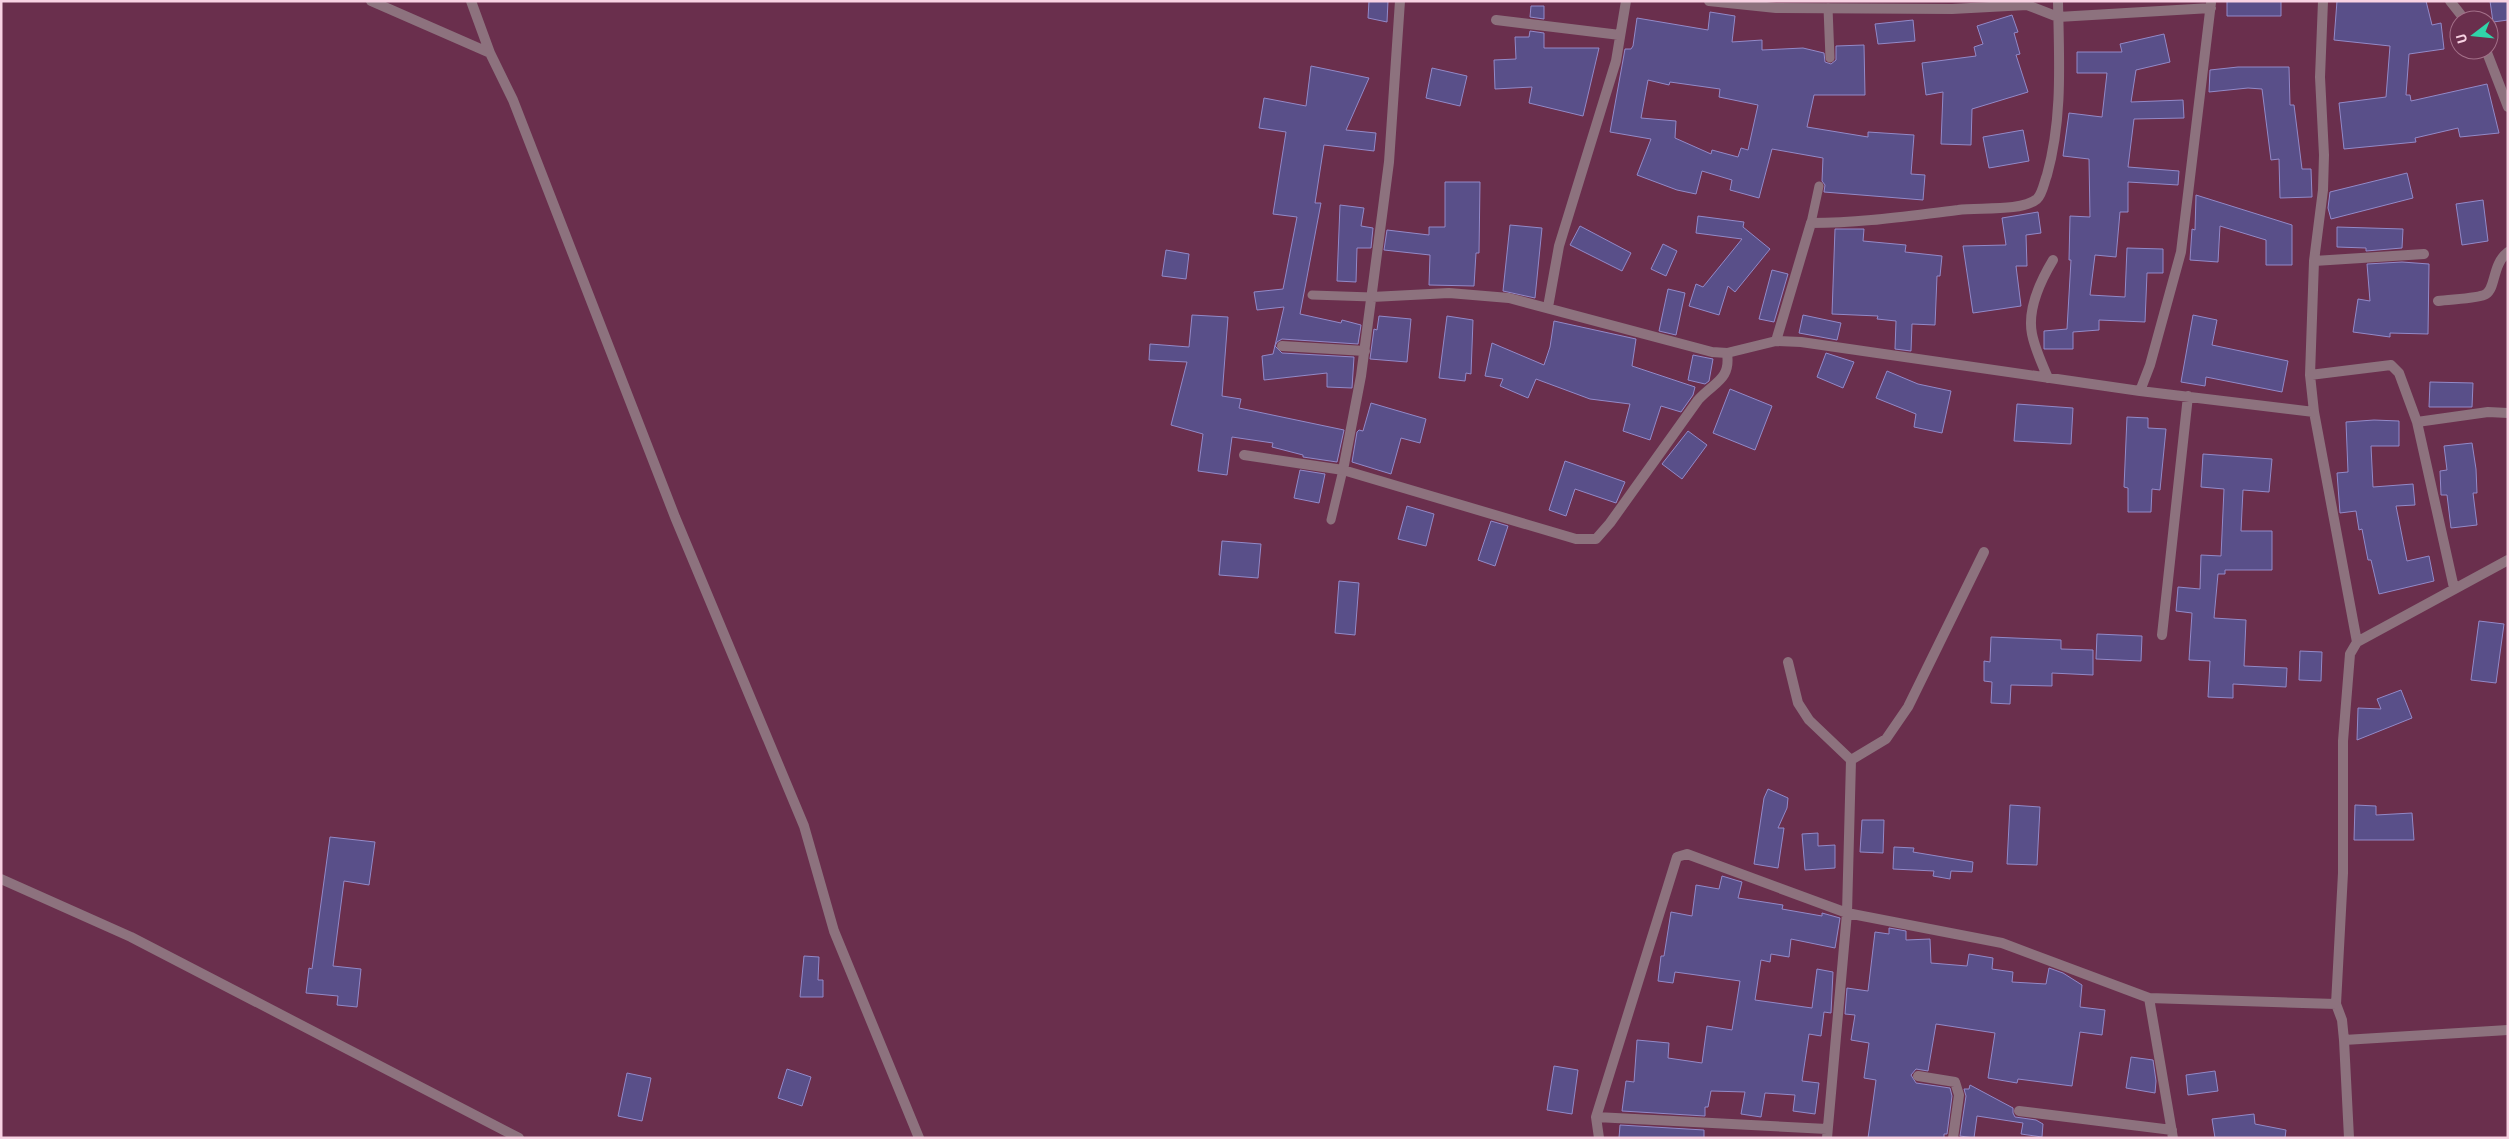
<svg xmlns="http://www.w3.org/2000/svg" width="2509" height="1139" viewBox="0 0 2509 1139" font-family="Barlow,sans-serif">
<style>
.building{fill:#594f89;stroke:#9289c8;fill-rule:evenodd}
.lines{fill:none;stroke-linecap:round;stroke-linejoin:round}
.service{stroke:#8d727e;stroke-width:9}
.minor{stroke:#8d727e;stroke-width:10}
</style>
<rect width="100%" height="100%" fill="#6a2f4d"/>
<path class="building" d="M1369,1H1388L1387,22L1368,18Z
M2227,1H2281V16H2227Z
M2337,1H2426L2432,25L2441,23L2444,49L2409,54L2406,95H2410L2411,101L2487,84L2499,133L2460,137L2458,128L2415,138L2416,142L2344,149L2339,103L2386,97L2390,46L2334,40Z
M2490,1H2508V20L2493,22Z
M1531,6H1544V19L1530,17Z
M1710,12L1735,16L1732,42L1762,40V50L1803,48L1824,53L1825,62L1831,64L1836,60V46L1864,45L1865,95H1814L1807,127L1868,137V132L1914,135L1911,174L1925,175L1923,200L1824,192L1825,185L1822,181L1823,158L1772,149L1759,198L1730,190L1732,180L1702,171L1696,194L1677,190L1637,175L1651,139L1610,132L1625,49H1631L1633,46L1637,18L1708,30ZM1648,80L1669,85L1670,82L1720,89L1719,97L1758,105L1748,150L1741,148L1738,157L1712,150L1711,154L1675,138L1676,121L1641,118Z
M2012,15L2018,32L2014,33L2020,54L2016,55L2028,92L1972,109L1971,145L1941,144L1943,92L1926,95L1922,63L1976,56L1974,47L1983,44L1977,26Z
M1913,20L1915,41L1878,44L1875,24Z
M1530,31L1544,33V48H1599L1583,116L1529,103L1532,87L1495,89L1494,60L1516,59L1515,37H1529Z
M2164,34L2170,62L2136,70L2131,102L2183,100L2184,118L2134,119L2128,167L2179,171L2178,185L2128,182V212H2120L2116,257L2095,255L2090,295L2125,297L2127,248L2163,249V273H2147L2145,322L2099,320V330L2073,332V349H2044V331L2067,329L2071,260H2069L2070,216L2090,217L2089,159L2063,156L2069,113L2102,117L2107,73H2077V52H2122L2120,44Z
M1311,66L1369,78L1346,130L1376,133L1374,151L1324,145L1315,203H1321L1300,314L1341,323L1342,320L1361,325L1358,344L1282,339L1277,342L1275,346L1282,353L1354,357L1352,388L1327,387V373L1264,380L1262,356L1273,354L1284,307L1257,310L1254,292L1283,289L1297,217L1273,214L1286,132L1259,128L1264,98L1306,106Z
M2238,67H2289L2290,105H2294L2302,169H2311L2312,197L2280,198L2279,159L2271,160L2262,89L2248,88L2209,92L2210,70Z
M1432,68L1467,76L1460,106L1426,98Z
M2023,130L2029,161L1989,168L1983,137Z
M2407,173L2413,198L2331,219L2328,208L2330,192Z
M1445,182H1480L1479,253H1476L1474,286L1429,285L1430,255L1384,250L1387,230L1429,235V227H1445Z
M2196,195L2292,225V265H2266V240L2220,226L2218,262L2190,260L2192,229L2195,230Z
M2483,200L2488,241L2462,245L2456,204Z
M1340,205L1364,208L1361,226L1373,228L1371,248H1357L1356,282L1337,281Z
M2038,212L2041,233L2026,235L2027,266H2016L2021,306L1973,313L1963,246L2006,245L2002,218Z
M1698,216L1744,222L1743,227L1770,249L1735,292L1728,286L1719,315L1689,306L1696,284L1703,287L1742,239L1696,233Z
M1510,225L1542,228L1535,298L1503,291Z
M1580,226L1631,253L1622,271L1570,245Z
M2337,227L2403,229L2402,248L2366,251V248L2337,247Z
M1835,229H1864L1863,241L1906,245L1905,252L1942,256L1940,276H1937L1935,325L1912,324L1911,351L1895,349L1896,321L1877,319L1878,316L1832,314Z
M1663,244L1677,251L1666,276L1651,269Z
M1166,250L1189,254L1186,279L1162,276Z
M2402,262L2429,264L2428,334L2390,333V337L2353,332L2358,299L2370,301L2367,264Z
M1772,270L1788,274L1774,322L1759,319Z
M1668,289L1685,293L1676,335L1659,331Z
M1192,315L1228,317L1222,396L1241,399L1239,408L1344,430L1337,462L1303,457V455L1272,447L1273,443L1232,437L1227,475L1198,471L1203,434L1171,425L1187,362L1149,360L1150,344L1189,347Z
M1803,315L1841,323L1837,340L1799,333Z
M2193,315L2217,320L2212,345L2288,361L2282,392L2206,377L2205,386L2181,382Z
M1379,316L1411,319L1407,362L1370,359L1374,329L1377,330Z
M1447,316L1473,320L1471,374L1466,373L1465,381L1439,378Z
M1554,321L1636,339L1632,366L1695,387L1693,395L1681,412L1661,406L1650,440L1623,431L1630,404L1590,399L1536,379L1528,398L1500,386L1503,379L1485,376L1492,343L1544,365L1550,347Z
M1826,353L1854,362L1843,388L1817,377Z
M1693,355L1713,359L1709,381L1705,384L1688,380Z
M1887,371L1918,384L1951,391L1942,433L1914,427L1916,414L1876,398Z
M2430,382L2473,383L2472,407H2429Z
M1730,389L1772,406L1755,450L1713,433Z
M1371,403L1426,419L1420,443L1401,438L1391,474L1352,462L1357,432L1359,430L1363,431Z
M2017,404L2073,408L2071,444L2014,441Z
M2127,417L2148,418V428L2166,429L2160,490L2152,489L2151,512H2128V488L2124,487Z
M2374,420L2399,421V446H2371L2373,487L2413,484L2415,505L2396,506L2407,561L2429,556L2434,581L2379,594L2371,560H2368L2362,529L2359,530L2356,511L2340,513L2337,473L2348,472L2346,422Z
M1688,431L1707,445L1682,479L1662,464Z
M2472,443L2476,469L2477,493H2473L2477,525L2451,528L2447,495H2441L2440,471L2447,470L2444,446Z
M2203,454L2272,459L2269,492L2243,490L2241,531H2272V570H2225V574H2218L2214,618L2246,620L2244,666L2287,668L2286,687L2233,684V698L2208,697L2210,661L2189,660L2192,613L2176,611L2178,587L2200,589L2201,555L2221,556L2224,489L2201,487Z
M1565,461L1625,482L1616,503L1575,489L1566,516L1549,510Z
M1300,470L1325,474L1319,503L1294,498Z
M1407,506L1434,514L1426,546L1398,539Z
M1491,521L1508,526L1495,566L1478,560Z
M1222,541L1261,544L1258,578L1219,575Z
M1339,581L1359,583L1355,635L1335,633Z
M2479,621L2504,624L2496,683L2471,680Z
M2097,634L2142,636L2141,661L2096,659Z
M1991,637L2061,640V649L2093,650V675L2052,673V686L2011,685L2010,704L1991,703L1992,682L1984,681V661L1990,662Z
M2300,651L2322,652L2321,681L2299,680Z
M2401,690L2412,718L2357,740L2358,708L2381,709L2377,699Z
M1768,789L1788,798L1787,808L1778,828H1784L1778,868L1754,864L1764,798Z
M2010,805L2040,807L2037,865L2007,864Z
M2355,805L2376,806V815L2412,813L2414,840H2354Z
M1862,820H1884L1883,853L1860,852Z
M1818,833V846L1835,845V868L1805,870L1802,834Z
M330,837L375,842L369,885L344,881L333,966L361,969L357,1007L337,1005L338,996L306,993L309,968L312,969Z
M1894,847L1914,848L1913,852L1973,862L1972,872L1951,871L1950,879L1933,876L1934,871L1893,869Z
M1722,876L1742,882L1738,898L1783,905L1782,909L1822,916V913L1840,918L1835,948L1791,939L1789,957L1771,954L1770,962L1761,960L1755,1000L1812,1008L1817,969L1833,972L1831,1013L1824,1012L1821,1036L1809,1034L1802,1081L1819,1083L1815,1114L1793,1111L1795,1095L1765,1093L1761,1117L1741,1114L1745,1092L1711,1091L1708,1107H1705V1116L1622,1111L1626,1081L1634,1082L1637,1040L1669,1043L1668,1058L1702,1063L1707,1026L1732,1030L1740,981L1675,972L1673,983L1658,981L1661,956H1664L1671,912L1692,916L1696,885L1719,889Z
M1889,928L1906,931V940L1930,939L1931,963L1967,966L1969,954L1993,958L1992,969L2013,972L2012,982L2046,984L2049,968L2063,973L2082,985L2080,1007L2105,1010L2102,1035L2080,1032L2072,1086L2018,1079L2017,1083L1988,1078L1995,1033L1936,1024L1928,1071L1916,1069L1911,1075L1916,1083L1950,1088L1952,1096L1947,1134H1944V1138H1868L1876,1080L1864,1078L1869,1043L1851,1040L1855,1015L1845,1014L1847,988L1868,991L1875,932L1889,934Z
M804,956L819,957L818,980H823V997H800Z
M2131,1057L2153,1060L2156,1081L2155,1093L2126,1088Z
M1554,1066L1578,1070L1572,1114L1547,1110Z
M787,1069L811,1077L802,1106L778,1098Z
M2215,1071L2218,1091L2188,1095L2186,1075Z
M627,1073L651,1078L642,1121L618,1116Z
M1970,1085L2013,1108V1113L2015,1117L2036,1120L2043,1124L2042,1137L2021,1134L2023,1123L1977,1116L1974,1138L1960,1136L1966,1096L1964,1089H1969Z
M2254,1114L2255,1124L2286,1130L2285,1138H2215L2212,1119Z
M1620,1125L1704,1130V1138H1619Z"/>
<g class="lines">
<path class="service" d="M1828,8L1830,58
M1811,223L1819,186
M1312,295L1372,297
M1331,520L1343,470"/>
<path class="minor" d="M371,1L490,53
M471,1L490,53L513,100L675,517L804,826L834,931L919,1138
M1709,1L1776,8L1952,9L2027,5L2058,17L2211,8
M2450,1L2465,20
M1496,20L1620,35
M2486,50L2508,107
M2314,261L2424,254
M1372,297L1449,293L1509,298L1712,352L1727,353L1776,341L1801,342L2140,391L2314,412L2357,642
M2438,301C2450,299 2478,299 2486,294C2496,288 2492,264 2508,252
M1548,307L1559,246L1616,61L1626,1
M1776,341L1811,223C1863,223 1907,216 1958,210C1978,207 2021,212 2037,199C2043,193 2044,182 2047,175C2063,117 2059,60 2058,1
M1282,346L1365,351
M2310,375L2391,365L2399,373L2417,422L2454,588
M2048,378C2042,364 2035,349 2032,334C2027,309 2041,280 2053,260
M2140,391L2150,365L2181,252L2211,3
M2314,412L2310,375L2314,261L2323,190L2324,155L2320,77L2323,1
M2417,422L2488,412L2508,413
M1244,455L1343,470L1576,539H1596L1610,523L1698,400C1714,382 1731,380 1727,353
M1343,470L1361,376L1389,162L1400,1
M2162,635L2188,396
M1788,662L1798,703L1809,720L1851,760
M1,879L131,937L519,1138
M2149,998L2336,1004
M2344,1040L2508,1030
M1918,1076L1955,1082L1959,1095L1953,1138
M2019,1111L2172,1130
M1596,1117L1827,1129
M1599,1138L1596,1117L1677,857L1687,854L1847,913L2002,943L2149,998L2173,1138
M1827,1138L1847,913L1851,760L1886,739L1908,707L1984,552
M2349,1138L2344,1040L2342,1020L2336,1004L2343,873V741L2350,654L2357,642L2508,560"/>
</g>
<rect width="2509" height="1139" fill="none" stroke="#f8d2e3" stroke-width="5"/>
<g transform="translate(2474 35) rotate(254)"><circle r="24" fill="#6a2f4d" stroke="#a37089"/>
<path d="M0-4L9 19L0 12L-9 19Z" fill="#30d4a9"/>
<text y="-8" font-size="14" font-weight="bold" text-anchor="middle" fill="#f8d2e3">U</text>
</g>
</svg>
